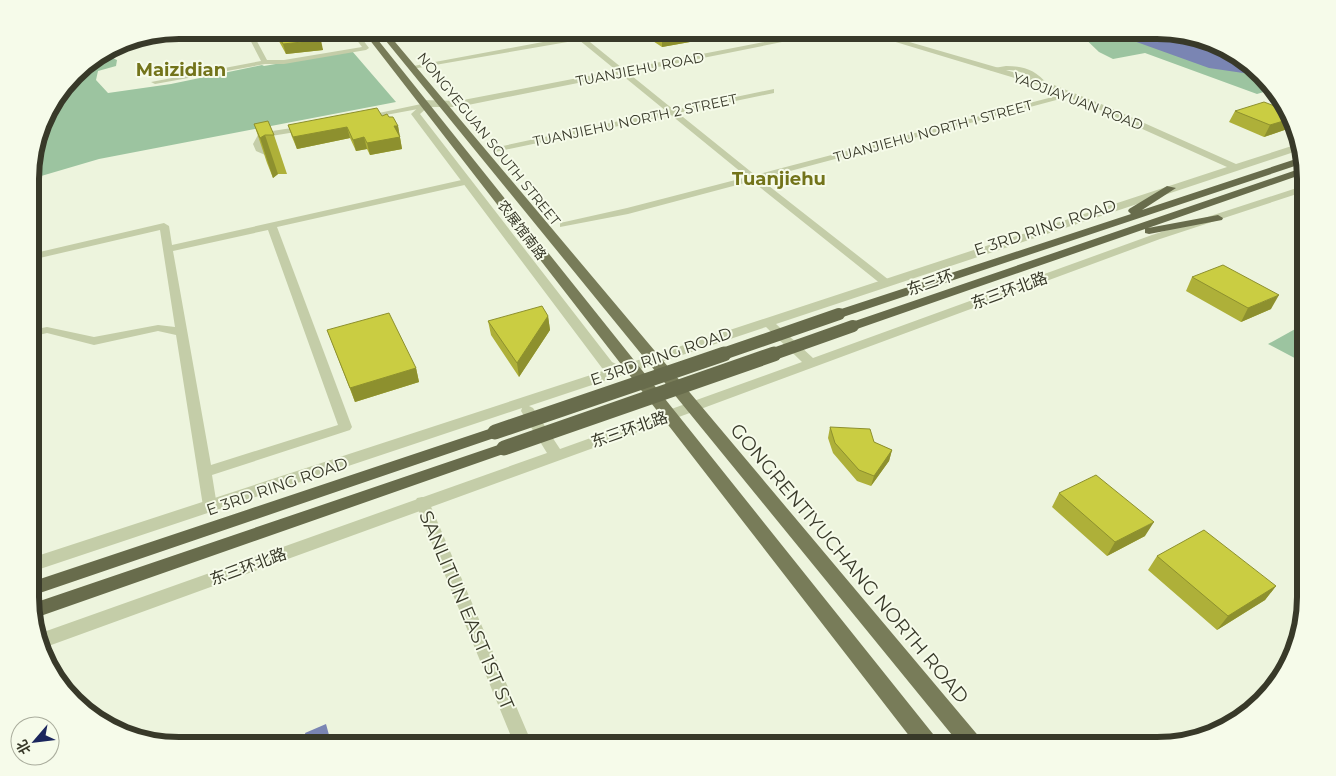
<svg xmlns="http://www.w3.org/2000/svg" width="1336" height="776" viewBox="0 0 1336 776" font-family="Montserrat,'Noto Sans SC',sans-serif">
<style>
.green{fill:#9cc4a0}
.water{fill:#7a85b3}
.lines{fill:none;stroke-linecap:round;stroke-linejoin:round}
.minor{fill:#c4cda8;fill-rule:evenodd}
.tertiary{fill:#c4cda8;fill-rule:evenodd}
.primary{fill:#787c59;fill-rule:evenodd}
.trunk{fill:#686c4c;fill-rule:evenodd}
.trunk-bridge-far1{stroke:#686c4c;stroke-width:12}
.trunk-bridge{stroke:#686c4c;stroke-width:15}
.wall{fill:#aeb039}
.shaded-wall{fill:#8d902e}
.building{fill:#cacd42;stroke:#8d902e}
.labels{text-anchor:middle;stroke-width:4;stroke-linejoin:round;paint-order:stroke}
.far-street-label{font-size:14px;fill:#383929;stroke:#f6fbea}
.street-label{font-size:16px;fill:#383929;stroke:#f6fbea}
.far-district-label{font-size:18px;font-weight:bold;fill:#73741b;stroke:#f6fbea}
.near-street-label{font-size:19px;fill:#383929;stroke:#f6fbea}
.rim{fill:none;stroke:#383929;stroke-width:6}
</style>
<rect width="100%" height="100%" fill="#edf4dd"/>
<path class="green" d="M239,30L240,33L205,38L204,35L177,38L175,31Z
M1076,30H1158L1232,50L1275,93L1267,91L1257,94L1145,53L1113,59L1099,52Z
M107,50L106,55L117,60L116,66L98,71L96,80L108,93L171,84L262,65L264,66L352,51L396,102L99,159L31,179V159L45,113L80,67Z
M1306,323V364L1268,344Z"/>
<path class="water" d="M1110,30H1138L1145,34L1147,31L1154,34L1159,30L1208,43L1210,49C1229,57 1242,60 1257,75L1209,68L1131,40L1127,35Z
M326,724L332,746H308L305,733Z"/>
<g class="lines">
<path class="minor" d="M245,30H251L267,60H284L362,47L353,35L368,30L371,32L360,36L369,48L366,50L284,64H265L155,84L151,82L261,61Z
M568,30H575L581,35L611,30H625L585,38L674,110L774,89V93L678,113L755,175L1068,93L1075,95L760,179L889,280L890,282L885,285L881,284L752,181L628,214L560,227V223L627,208L747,177L671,115L495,152L494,150L498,147L666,111L579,40L412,69L408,67L575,36Z
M1006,66C1023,66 1036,70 1047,84L1040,86C1027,69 1011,69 992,71L988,69Z
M426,103H429V107L364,119L360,117Z
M305,126H308V130L265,137L261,144L264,149L278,154V158H272L256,151L253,144L259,133Z
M466,179L470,182L469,184L277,227L352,427L350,430L212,475L217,506L215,510L210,512L205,510L203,506L176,335L158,331L94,345L47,333L31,337V330L47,327L94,337L158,325L175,327L160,230L31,260V254L164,223L169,226L172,245ZM268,230L338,425L211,465L173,251Z
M422,497L427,498L429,502L533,746H515L415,502L417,498Z"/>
<path class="tertiary" d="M827,30H842L458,107H428L420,114L612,362L620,366L1227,167L1100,110L1038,85L856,30H868L1044,81L1106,106L1236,164L1298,144L1300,150L776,324L813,358L1152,235L1306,185V191L1160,239L698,410L43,648L38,634L547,453L521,411L522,408L31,572V558L606,370L602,368L411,114L422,104L421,100L458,101ZM766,327L802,362L560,449L533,408L529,406Z"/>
<path class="primary" d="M362,30H370L937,739L940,746H917Z
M377,30H385L981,739L984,746H961Z"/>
<path class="trunk" d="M1302,157L1304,163L843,317H835L833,314L835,311L1131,214L1128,211L1129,209L1167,186L1176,188L1142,210Z
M1305,167L1306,173L1148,228L1218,215L1223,218L1222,220L1149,234L1145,233V229L857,329H849L847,326L849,323Z
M495,427L500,428L502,432L500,436L31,596V582Z
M504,443L509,444L511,448L509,452L32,619L31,604Z"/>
<path class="trunk-bridge-far1" d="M720,355L839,314
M771,355L853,326"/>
<path class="trunk-bridge" d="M495,432L724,354
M504,448L774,354"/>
</g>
<path class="wall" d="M274,30H314L323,50L286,54L275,34Z
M636,30H757L662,47Z
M1278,96L1286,104L1275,100Z
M1235,111H1288L1293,127L1264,137L1229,122Z
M382,116L389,117L398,126L402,149L370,155L367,149L356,151L350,138L297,149L292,137L288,125Z
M254,124L274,135L287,174H278L273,178L267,163Z
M1192,277L1271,309L1241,322L1186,291Z
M548,316L550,330L519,377L491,335L488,321Z
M327,330L416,368L419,382L355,402Z
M830,427L874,442L892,450L889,461L871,486L857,481L833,453L828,438Z
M1059,493L1145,536L1107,556L1052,507Z
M1157,556L1276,586L1265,600L1217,630L1148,570Z"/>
<path class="shaded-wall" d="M716,30H757L662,47V40Z
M321,40L323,50L286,54L283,44Z
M1290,119L1293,127L1264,137L1270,125Z
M394,126H398L402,149L370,155L367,143Z
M347,127L350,138L297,149L293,137Z
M265,135L278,174L273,178L260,138Z
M364,137L367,149L356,151L353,140Z
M1279,295L1271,309L1241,322L1248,308Z
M548,316L550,330L519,377L517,363Z
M416,368L419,382L355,402L350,388Z
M892,450L889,461L871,486L874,476Z
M1154,522L1145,536L1107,556L1115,542Z
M1276,586L1265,600L1217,630L1228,616Z"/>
<path class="building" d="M275,30H314L321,40L283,44Z
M647,30H716L662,40Z
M1264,102L1288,111L1290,119L1270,125L1235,111Z
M377,108L382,116L387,114L389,117H393L398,126H394L400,137L367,143L364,137L353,140L347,127L293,137L288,125Z
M268,121L274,135H265L260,138L254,124Z
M1223,265L1279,295L1248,308L1192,277Z
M542,306L548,316L517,363L488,321Z
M389,313L416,368L350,388L327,330Z
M830,427L870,429L874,442L892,450L874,476L859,470L835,443Z
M1096,475L1154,522L1115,542L1059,493Z
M1204,530L1276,586L1228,616L1157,556Z"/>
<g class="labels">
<g class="far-street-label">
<text transform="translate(640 69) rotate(-11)" y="5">TUANJIEHU ROAD</text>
<text transform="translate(1078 101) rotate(21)" y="5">YAOJIAYUAN ROAD</text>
<text transform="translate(635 120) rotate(-12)" y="5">TUANJIEHU NORTH 2 STREET</text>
<text transform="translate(933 131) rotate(-15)" y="5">TUANJIEHU NORTH 1 STREET</text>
<text transform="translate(489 139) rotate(51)" y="5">NONGYEGUAN SOUTH STREET</text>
<text transform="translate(522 230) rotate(53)" y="5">农展馆南路</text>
</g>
<g class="street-label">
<text transform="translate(1045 227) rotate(-18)" y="6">E 3RD RING ROAD</text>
<text transform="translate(930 282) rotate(-19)" y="6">东三环</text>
<text transform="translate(1009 290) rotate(-20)" y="6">东三环北路</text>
<text transform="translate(661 356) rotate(-19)" y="6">E 3RD RING ROAD</text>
<text transform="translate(629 429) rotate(-19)" y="6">东三环北路</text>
<text transform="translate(277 486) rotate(-19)" y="6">E 3RD RING ROAD</text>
<text transform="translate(248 566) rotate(-20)" y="6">东三环北路</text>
</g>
<g class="far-district-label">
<text x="181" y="76">Maizidian</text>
<text x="779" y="185">Tuanjiehu</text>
</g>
<g class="near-street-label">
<text transform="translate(850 563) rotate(50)" y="7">GONGRENTIYUCHANG NORTH ROAD</text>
<text transform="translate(467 610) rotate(67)" y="7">SANLITUN EAST 1ST ST</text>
</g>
</g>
<path d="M0 0H1336V776H0ZM179 39H1157A140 140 0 0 1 1297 179V597A140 140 0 0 1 1157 737H179A140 140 0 0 1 39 597V179A140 140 0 0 1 179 39Z" fill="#f6fbea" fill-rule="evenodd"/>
<path class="rim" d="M179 39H1157A140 140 0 0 1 1297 179V597A140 140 0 0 1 1157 737H179A140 140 0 0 1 39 597V179A140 140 0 0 1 179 39Z"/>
<g transform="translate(35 741) rotate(242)"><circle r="24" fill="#f6fbea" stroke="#aaad9d"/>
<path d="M0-4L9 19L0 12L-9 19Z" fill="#1b265d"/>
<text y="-8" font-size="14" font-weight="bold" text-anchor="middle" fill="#383929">北</text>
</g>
</svg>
